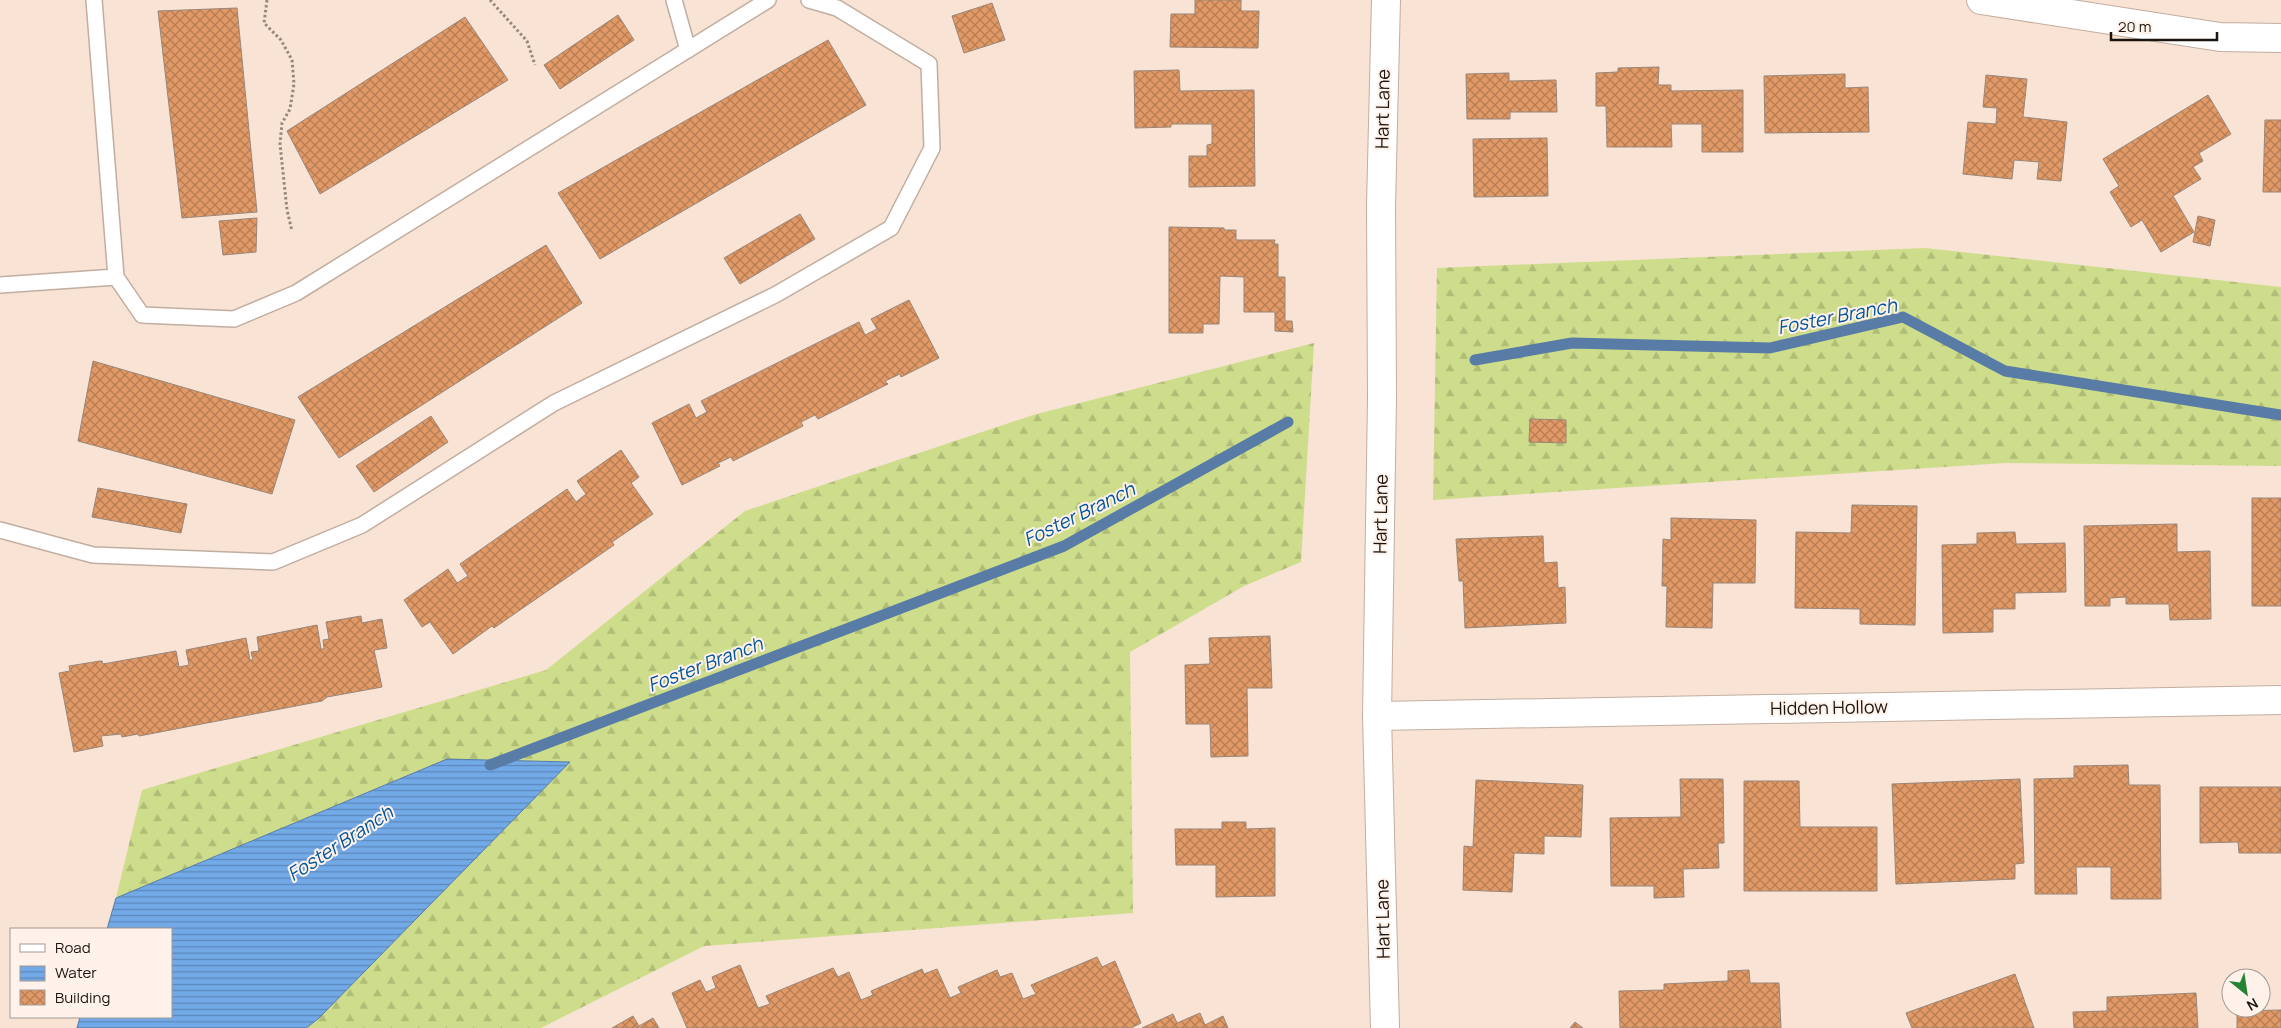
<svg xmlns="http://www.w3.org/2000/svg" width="2281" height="1028" viewBox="0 0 2281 1028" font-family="Manrope,sans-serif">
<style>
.forest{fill:url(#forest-firs)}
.water{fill:url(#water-rules);stroke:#587ca6}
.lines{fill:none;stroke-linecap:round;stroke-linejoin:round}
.stream{stroke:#587ca6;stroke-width:11}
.building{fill:url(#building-cross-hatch);stroke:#998679}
.service-casing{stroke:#c2aea0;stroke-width:18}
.minor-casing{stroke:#c2aea0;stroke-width:30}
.tertiary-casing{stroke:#c2aea0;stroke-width:30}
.path{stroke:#96877d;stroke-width:3;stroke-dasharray:2.5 2.5;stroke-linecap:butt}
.service{stroke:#fff;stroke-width:15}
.minor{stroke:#fff;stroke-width:28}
.tertiary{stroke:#fff;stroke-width:28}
.labels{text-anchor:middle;stroke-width:4;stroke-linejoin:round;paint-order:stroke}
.street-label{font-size:18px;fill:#1b140f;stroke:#fff2ea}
.water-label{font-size:19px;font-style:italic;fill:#00559e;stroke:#fff2ea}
</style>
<defs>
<pattern id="forest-firs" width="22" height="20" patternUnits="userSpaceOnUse" patternTransform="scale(1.25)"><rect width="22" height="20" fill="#cedd8b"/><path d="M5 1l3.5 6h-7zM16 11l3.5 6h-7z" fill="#b0bd77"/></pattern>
<pattern id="water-rules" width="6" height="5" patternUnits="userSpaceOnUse" patternTransform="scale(1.25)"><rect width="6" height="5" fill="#72a9e7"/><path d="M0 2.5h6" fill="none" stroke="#5d88ba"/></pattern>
<pattern id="building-cross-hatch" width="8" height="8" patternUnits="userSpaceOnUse" patternTransform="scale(1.25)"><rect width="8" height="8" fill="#e19a67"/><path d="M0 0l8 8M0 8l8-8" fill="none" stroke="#b67c53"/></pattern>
</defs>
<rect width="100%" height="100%" fill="#f8e3d5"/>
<path class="forest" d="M1925,248L2281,287V466L2005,463L1433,500L1437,268Z
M1314,343L1301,562L1244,586L1130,652L1133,913L704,946L541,1028H306L318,1019L570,762L447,759L116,898L142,790L546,670L745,511L1033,415Z"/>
<path class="water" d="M447,759L570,762L318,1019L306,1028H77L80,1017H171V929H107L116,898Z"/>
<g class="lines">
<path class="stream" d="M1475,360L1572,343L1770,348L1903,317L2005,371L2281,415
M490,765L1064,546L1288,422"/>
</g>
<path class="building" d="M1195,0H1241V11H1259L1258,48L1170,47L1171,14H1195Z
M992,3L1005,40L964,53L952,16Z
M237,8L257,212L182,218L158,11Z
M618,15L634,40L560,89L544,65Z
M465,17L508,80L320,194L287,131Z
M828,40L866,105L600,259L558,193Z
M1659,67L1658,85H1671V91L1743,90V152H1702V124H1671L1672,147H1607L1606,106H1596V73L1618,72V68Z
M1179,70L1180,91L1254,90L1255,186L1189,187V156H1207V145L1212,144V124H1171V127L1135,128L1134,71Z
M1509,73V81L1556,80L1557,112H1510V119H1467L1466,74Z
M1845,74V88L1868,87L1869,132L1765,133L1764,76Z
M1986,75L2027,79L2023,117L2067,122L2061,181L2037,179L2039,162L2014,160L2012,179L1963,174L1968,122L1996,124L1997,108L1983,107Z
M2208,95L2231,134L2199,153L2203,161L2193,167L2201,179L2173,196L2194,232L2161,252L2142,220L2131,227L2110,192L2119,186L2103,159Z
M2265,120H2281V192H2263Z
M1547,138L1548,196L1474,197L1473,139Z
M800,214L815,239L740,284L724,258Z
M2198,216L2215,220L2210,246L2193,242Z
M257,218L256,252L223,255L219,221Z
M1169,227L1224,228V230H1236V240H1275L1274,244H1278V277H1285V321H1292L1293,332L1275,331V312H1244V277L1220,276L1219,324H1203V333H1169Z
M546,245L582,303L339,458L298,397Z
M909,300L939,358L901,377L900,374L885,381L888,384L818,419L815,415L801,422L803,426L733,461L731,457L718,463L720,466L682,485L652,423L689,404L696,418L707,412L701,401L859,322L865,335L877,329L871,319Z
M93,361L295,420L272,494L78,441Z
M431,416L448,442L374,492L356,466Z
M1530,419L1566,420V443L1529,442Z
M621,450L639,477L631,483L653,514L612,542L614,545L494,628L492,626L453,654L430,622L422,627L404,600L448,569L457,583L468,576L460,564L567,489L576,502L586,494L577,481Z
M98,488L187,504L181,533L92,517Z
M2252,498H2281V606H2252Z
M1852,505L1917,506L1915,625L1860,624V609L1795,608L1796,532L1851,533Z
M1671,518L1756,520L1755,583H1713L1712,628L1666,627L1667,586H1662L1663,539L1671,540Z
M2177,524V552L2210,551L2211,619L2170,620L2169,604H2126V597L2110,598V606H2085L2084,526Z
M2015,532L2016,544L2065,543L2066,592L2015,593V609H1993V632L1943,633L1942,545L1977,544V533Z
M1543,536L1544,563L1557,562L1558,588L1565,587L1566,623L1465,628L1463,581H1459L1456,539Z
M361,616L362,623L382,619L387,648L374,650L382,687L327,697L322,701L139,736L138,734L122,737L121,734L101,736L103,746L74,752L59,673L70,671L69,666L100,661H102L103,664L176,651L179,667L189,665L186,650L246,638L250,660H253L251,652L259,651L257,637L317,625L321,649H324L323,640L329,639L326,622Z
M1270,636L1272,688H1247L1248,756L1211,757L1210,724H1186L1185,665L1210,664L1209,638Z
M2128,765L2129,785H2160L2161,899H2111V867H2076L2077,894H2035L2034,779L2074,778V766Z
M1680,779H1723L1724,843H1718L1719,868L1683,869L1684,897L1654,898V886H1611L1610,818L1681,817Z
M2020,779L2024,863L2015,864V879L1896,884L1892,784Z
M1476,780L1583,785L1581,837L1544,836V854L1514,853L1512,892L1463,890L1464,846L1473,847Z
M1744,781H1799L1800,827H1877V891H1744Z
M2200,787H2281V853H2239L2238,842L2200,843Z
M1222,822H1246V829L1275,828V896L1216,897V865H1176L1175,829H1222Z
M1097,957L1102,967L1115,961L1141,1023L1131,1028H687L672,993L700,980L706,992L716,988L712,977L740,965L758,1008L770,1004L766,996L833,968L838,977L849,972L861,1000L873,995L871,991L922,969L924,974L937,969L950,998L961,993L958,987L997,970L1000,977L1012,973L1023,999L1036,994L1031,985Z
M1749,970L1750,983H1779L1781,1028H1620L1619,991L1664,990V984L1728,981V971Z
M2015,974L2034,1028H1912L1906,1013Z
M2196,993L2198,1028H2074L2073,1012L2107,1011V997Z
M2281,1010V1028H2237V1011Z
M1200,1013L1205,1025L1223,1016L1228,1028H1142L1173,1014L1177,1023Z
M633,1016L639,1026L653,1018L659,1028H612Z
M1575,1022L1583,1028H1570Z"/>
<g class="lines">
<g class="service-casing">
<path id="service" d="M674,0L688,50
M116,277L142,315L234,319L296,293L768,0
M0,285L116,277L94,0
M0,530L93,555L273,562L362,525L554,403L775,295L891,228L932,148L929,64L837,8L809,0"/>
</g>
<g class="minor-casing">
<path id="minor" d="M1981,0L2220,37L2281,38
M1377,716L2281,700"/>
</g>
<g class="tertiary-casing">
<path id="tertiary" d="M1385,1028L1377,716L1382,398L1381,206L1386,0"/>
</g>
<path class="path" d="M267,0L264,23L281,40L292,60L294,84L290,109L282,123L280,144L287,210L292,231
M490,0L527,41L535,65"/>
<use href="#service" class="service"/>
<use href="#minor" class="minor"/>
<use href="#tertiary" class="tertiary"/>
</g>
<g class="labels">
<g class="street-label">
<text transform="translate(1383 109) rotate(-89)" y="6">Hart Lane</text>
<text transform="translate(1381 514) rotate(-89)" y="6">Hart Lane</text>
<text transform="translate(1829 708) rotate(-1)" y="6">Hidden Hollow</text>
<text transform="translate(1383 919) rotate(-91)" y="6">Hart Lane</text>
</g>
<g class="water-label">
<text transform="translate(1837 316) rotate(-11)" y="7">Foster Branch</text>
<text transform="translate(1079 514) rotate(-26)" y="7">Foster Branch</text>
<text transform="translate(705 664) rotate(-21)" y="7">Foster Branch</text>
<text transform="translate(340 843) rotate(-33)" y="7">Foster Branch</text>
</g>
</g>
<rect x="10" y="928" width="162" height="90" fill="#fff2ea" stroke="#a49992"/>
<rect x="20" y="944" width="25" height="8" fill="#ffffff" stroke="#a49992"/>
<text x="55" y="953" font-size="15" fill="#1b140f">Road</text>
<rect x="20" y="966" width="25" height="15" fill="url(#water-rules)" stroke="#a49992"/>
<text x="55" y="978" font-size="15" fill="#1b140f">Water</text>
<rect x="20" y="990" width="25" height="15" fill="url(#building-cross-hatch)" stroke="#a49992"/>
<text x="55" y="1003" font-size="15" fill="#1b140f">Building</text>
<g transform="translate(2246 993) rotate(150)"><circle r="24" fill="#fff2ea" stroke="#a49992"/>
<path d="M0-4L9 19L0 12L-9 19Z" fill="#248335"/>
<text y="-8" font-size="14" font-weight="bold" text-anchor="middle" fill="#1b140f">N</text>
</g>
<path d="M2111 32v8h106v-8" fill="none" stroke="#1b140f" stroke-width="2.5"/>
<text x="2118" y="32" font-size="15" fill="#1b140f" stroke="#fff2ea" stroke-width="4" paint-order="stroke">20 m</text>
</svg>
